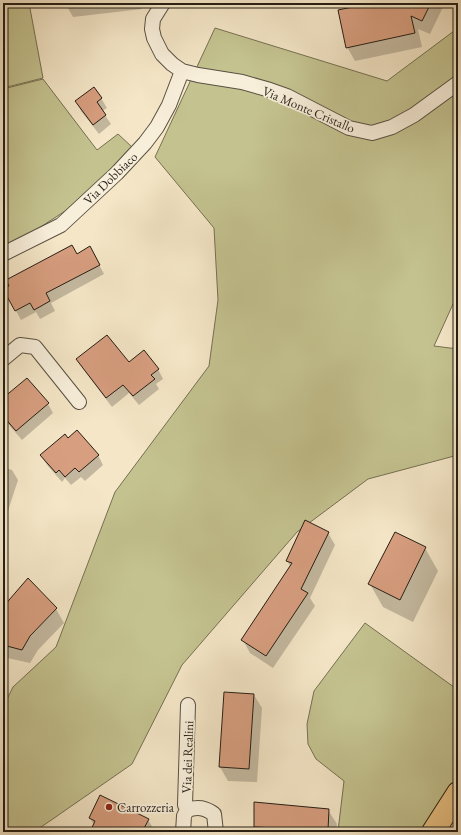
<svg xmlns="http://www.w3.org/2000/svg" width="461" height="835" viewBox="0 0 461 835" font-family="'EB Garamond',serif">
<style>
.green{fill:#c4c390;stroke:#747052}
.shadow{fill:#0003}
.building{fill:#d79e7f;stroke:#251e15}
.lines{fill:none;stroke-linecap:round;stroke-linejoin:round}
.street-casing{stroke:#595042;stroke-width:16}
.primary-casing{stroke:#251e15;stroke-width:24}
.street{stroke:#f8efdb;stroke-width:14}
.primary{stroke:#eac384;stroke-width:22}
.poi-dot{fill:#8f2418;stroke:#f8efdb;stroke-width:1.5}
.labels{text-anchor:middle;stroke-width:3.5;stroke-linejoin:round;paint-order:stroke}
.street-label{font-size:13px;fill:#251e15;stroke:#f8efdb}
.poi-label{font-size:13px;fill:#251e15;stroke:#f8efdb;text-anchor:start}
</style>
<rect width="100%" height="100%" fill="#f4e6c7"/>
<filter id="stains"><feTurbulence type="fractalNoise" baseFrequency=".005" numOctaves="4"/><feColorMatrix values="0 0 0 0 .2 0 0 0 0 .09 0 0 0 0 .02 0 0 0 .5 -.17"/></filter>
<radialGradient id="worn" r=".72"><stop offset=".6" stop-color="#630" stop-opacity="0"/><stop offset="1" stop-color="#630" stop-opacity=".3"/></radialGradient>
<path class="green" d="M3,3H29L43,78L3,88Z
M215,28L387,81L458,28V293L434,346L458,349V455L368,479L297,532L182,665L132,764L34,832H3V707L13,687L56,647L115,492L209,366L218,300L214,228L155,157Z
M43,79L97,150L118,134L132,147L79,202L39,228L3,248V89Z
M365,623L458,690V776L423,832L338,831L344,781L316,759L308,744L307,724L314,691Z"/>
<path class="shadow" d="M65,3H141L142,9L73,17Z
M377,3H445L430,34L418,29L422,47L355,61L347,47Z
M101,98L107,108L102,111L111,124L99,134L81,111L76,101Z
M90,248L104,274L51,303L55,311L40,319L36,312L21,320L4,289Z
M77,360L158,369L163,379L156,384L159,389L139,405L129,393L112,407L83,369Z
M3,399L48,404L53,413L22,440L3,418Z
M68,439L98,455L103,465L85,481L81,477L71,485L65,478L62,482L47,465L41,456Z
M3,467L12,470L18,480L5,520L3,519Z
M328,533L335,545L310,598L315,606L273,668L250,653L243,640L291,567L287,561Z
M425,548L438,571L413,622L383,607L370,584Z
M3,608L56,609L64,623L38,650L30,663L3,657Z
M254,695L262,708L257,782L228,781L220,767Z
M255,803L328,810L337,824L336,832H258L255,827Z
M90,818L148,820L155,831L91,832L94,825Z"/>
<path class="building" d="M372,3H431L422,21L411,16L415,33L346,48L338,10Z
M94,87L102,98L97,102L106,115L93,125L75,101Z
M72,245L77,254L90,246L100,265L46,293L50,301L34,310L30,303L15,311L3,289L9,286L6,280Z
M107,335L129,362L144,350L159,369L151,375L155,379L133,396L123,385L106,398L76,359Z
M27,378L49,403L16,431L3,416V398Z
M77,430L99,455L79,472L75,468L65,477L59,470L56,473L40,455L65,434L68,438Z
M305,520L329,532L301,589L308,593L266,656L241,640L292,563L286,561Z
M395,532L426,547L400,600L368,584Z
M28,578L57,608L30,636L22,650L3,645V607Z
M224,692L254,694L249,769L219,767Z
M100,795L149,819L142,832H90L95,821L89,818Z
M254,802L329,809L328,830L254,827Z"/>
<g class="lines">
<g class="street-casing">
<path id="street" d="M163,3L153,19L152,29L154,38L162,54L172,64L182,71L198,75L242,82L270,90L287,96L349,128L372,133L392,127L414,115L458,83
M3,254L61,225L117,173L145,143L157,127L169,105L182,71
M3,359L20,345L35,347L79,402
M187,810L185,805L188,705
M183,832L184,816L187,810C198,806 205,808 214,814L216,832"/>
</g>
<g class="primary-casing">
<path id="primary" d="M433,832L458,793"/>
</g>
<use href="#street" class="street"/>
<use href="#primary" class="primary"/>
</g>
<circle class="poi-dot" cx="109" cy="807" r="4"/>
<g class="labels">
<g class="street-label">
<text transform="translate(309 109) rotate(23)" y="5">Via Monte Cristallo</text>
<text transform="translate(110 178) rotate(-44)" y="5">Via Dobbiaco</text>
<text transform="translate(187 757) rotate(-88)" y="5">Via dei Realini</text>
</g>
<g class="poi-label">
<text x="117" y="812">Carrozzeria</text>
</g>
</g>
<rect width="461" height="835" fill="none" stroke="#f4e6c7" stroke-width="16"/>
<rect x="4" y="4" width="453" height="827" fill="none" stroke="#251e15" stroke-width="2"/>
<rect x="8" y="8" width="445" height="819" fill="none" stroke="#251e15"/>
<rect width="100%" height="100%" filter="url(#stains)"/>
<rect width="100%" height="100%" fill="url(#worn)"/>
</svg>
